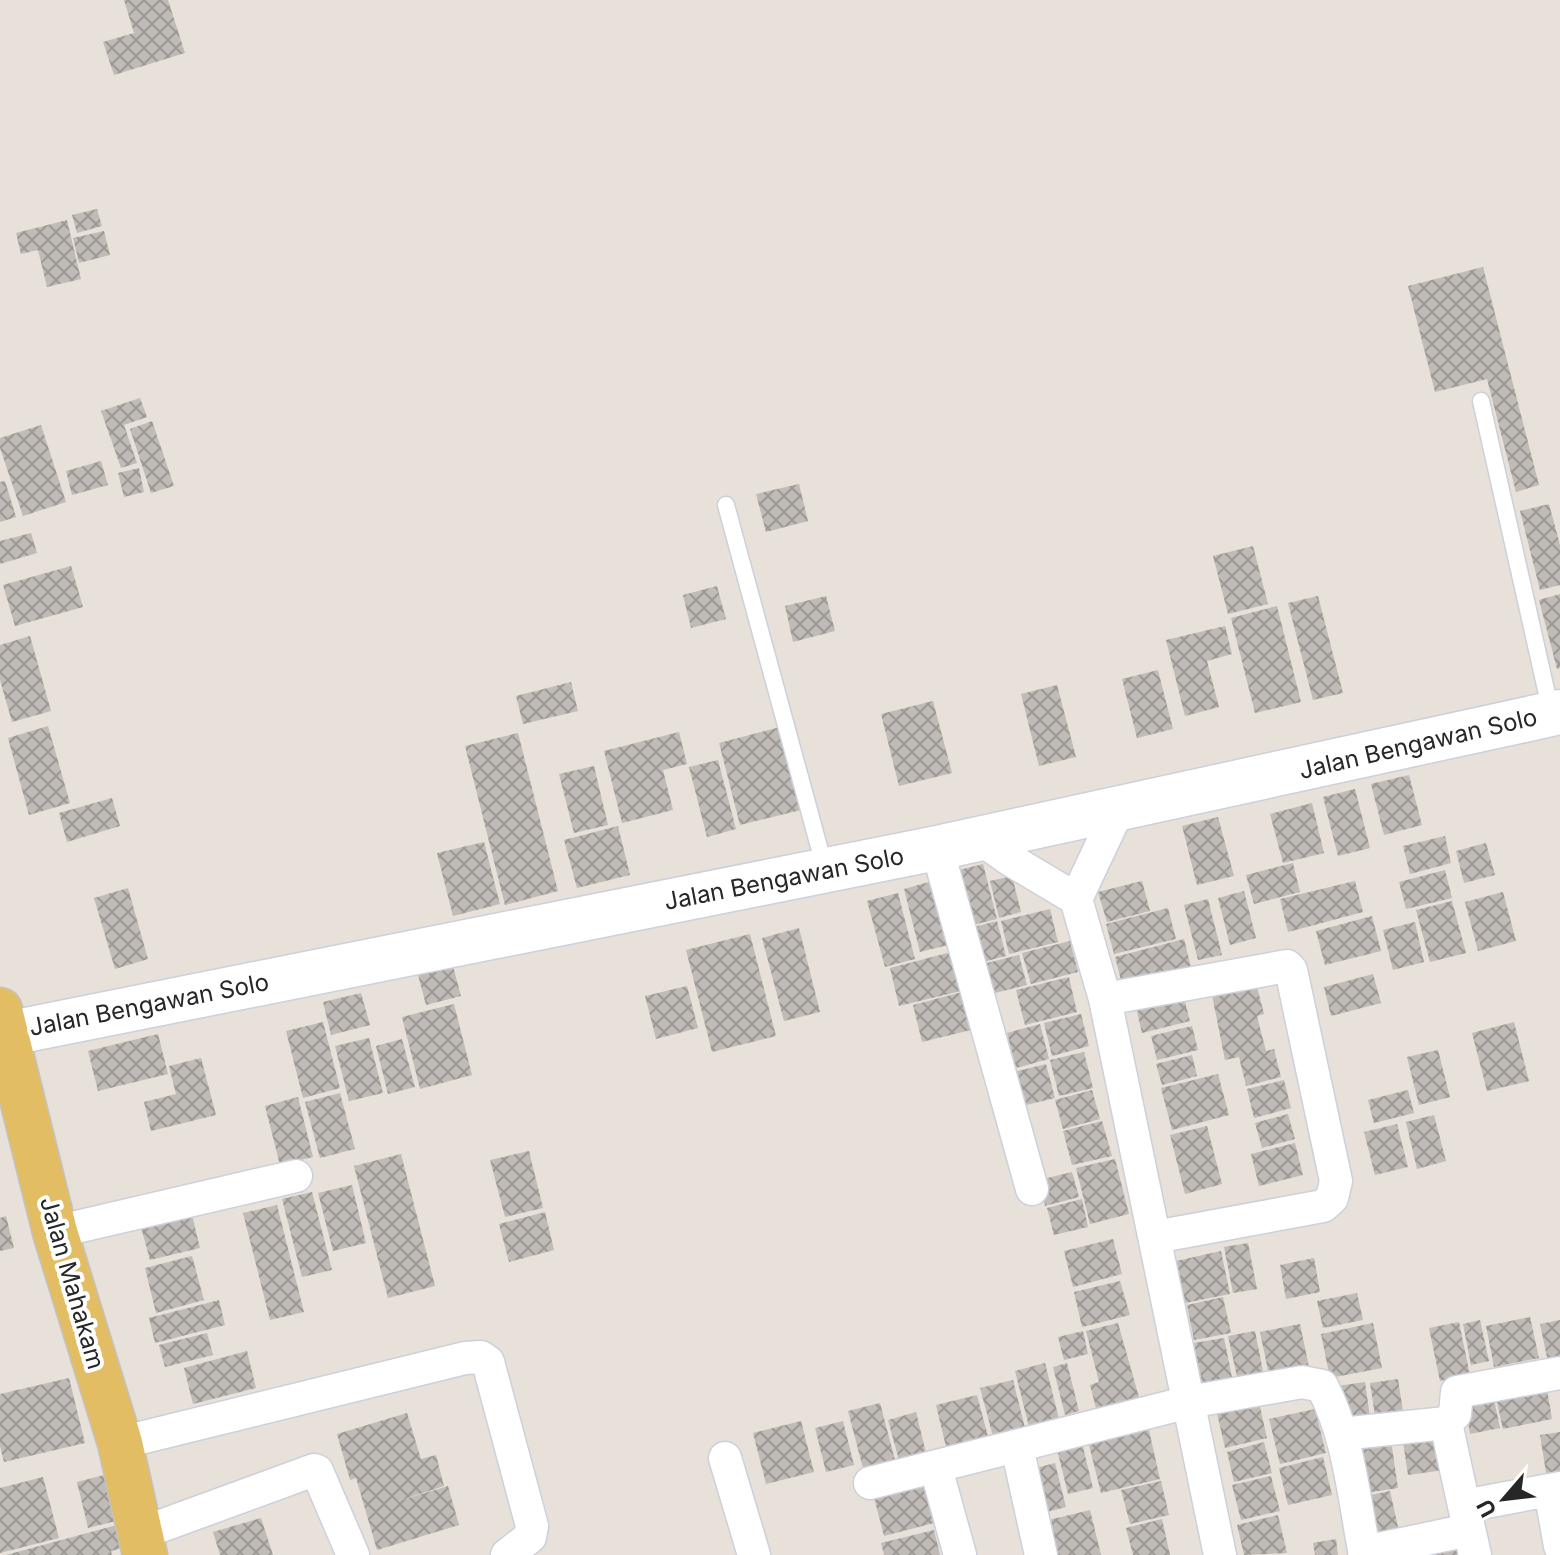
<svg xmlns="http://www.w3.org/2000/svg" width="1560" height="1555" viewBox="0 0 1560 1555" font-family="Inter,sans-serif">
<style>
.building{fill:url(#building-cross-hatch)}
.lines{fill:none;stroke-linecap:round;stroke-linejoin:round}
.service-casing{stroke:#ccd0da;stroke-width:19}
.minor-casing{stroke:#ccd0da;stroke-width:35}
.secondary-casing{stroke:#ccd0da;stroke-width:47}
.primary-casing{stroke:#c3c3c3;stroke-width:47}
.service{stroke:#fff;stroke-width:16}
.minor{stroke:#fff;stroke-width:32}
.secondary{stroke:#fff;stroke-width:44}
.primary{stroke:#e2bd64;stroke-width:44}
.labels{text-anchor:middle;stroke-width:8;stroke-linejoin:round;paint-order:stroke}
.street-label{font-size:24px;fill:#272727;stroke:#fff}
</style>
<defs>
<pattern id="building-cross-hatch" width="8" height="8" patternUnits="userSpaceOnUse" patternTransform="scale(2)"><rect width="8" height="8" fill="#c0bbb6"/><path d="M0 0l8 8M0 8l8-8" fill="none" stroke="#9c9894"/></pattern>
</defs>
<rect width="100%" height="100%" fill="#e8e1d9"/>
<path class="building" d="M124,0H168L185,53L114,75L103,42L134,33Z
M97,209L102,226L77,233L72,215Z
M67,220L81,279L47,287L38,250L21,254L16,233Z
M104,231L110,255L79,263L73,238Z
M1483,267L1539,485L1516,492L1487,379L1435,392L1408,286Z
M140,398L147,417L124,425L137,463L121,468L101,411Z
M152,421L174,486L151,493L130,429Z
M41,425L66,502L23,516L0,448V438Z
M101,461L108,485L72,495L66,471Z
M139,468L144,492L124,497L118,473Z
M5,481L16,517L0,522V482Z
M799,484L808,521L766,532L756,494Z
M1549,504L1560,545V585L1540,590L1520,511Z
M31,533L37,553L0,564V541Z
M1253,546L1268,604L1228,614L1213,556Z
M71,566L83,607L15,626L3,585Z
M717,586L726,619L691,628L683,595Z
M1560,594V668L1557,669L1539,600Z
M826,596L835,631L793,642L785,606Z
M1318,596L1343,693L1313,700L1288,603Z
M1277,606L1301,702L1255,713L1231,618Z
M1225,626L1232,654L1207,661L1219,707L1185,716L1166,640Z
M30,636L51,711L12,722L0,680V645Z
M1158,670L1173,729L1137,738L1122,679Z
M571,682L578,711L523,724L516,696Z
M1057,685L1076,757L1039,766L1021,694Z
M933,701L952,773L899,786L881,714Z
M48,726L70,803L29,815L8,738Z
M780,727L801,810L740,825L719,743Z
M679,732L687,764L663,770L673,810L622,823L604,751Z
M518,733L558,891L505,905L465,746Z
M718,760L736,829L707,837L689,767Z
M594,766L608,825L574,833L559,774Z
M1409,775L1422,825L1384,835L1371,784Z
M1355,789L1370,848L1338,856L1323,797Z
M112,798L120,826L67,842L59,813Z
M1312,803L1324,853L1283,863L1270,814Z
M1218,817L1234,876L1197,885L1182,826Z
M618,826L630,875L577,888L564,840Z
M1445,836L1451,863L1410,874L1403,846Z
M484,842L500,904L453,916L437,853Z
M1486,843L1495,875L1464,883L1456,851Z
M1293,863L1300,892L1254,904L1246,875Z
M983,864L997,919L965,927L951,872Z
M1445,870L1452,898L1406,909L1399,882Z
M1012,876L1021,912L999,918L990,881Z
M936,880L952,944L920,952L904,889Z
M1142,881L1150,911L1107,922L1098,892Z
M1355,881L1363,912L1288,932L1280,899Z
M128,888L148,959L115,969L94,898Z
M1244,891L1256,938L1230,945L1218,898Z
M1503,892L1516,941L1478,951L1465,902Z
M898,893L915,959L885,967L867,901Z
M1208,899L1222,955L1198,960L1184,905Z
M1452,901L1466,953L1430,962L1416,910Z
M1168,908L1176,939L1114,954L1106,924Z
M1050,909L1058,942L1009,954L1001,921Z
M1372,916L1381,951L1325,965L1316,931Z
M997,921L1006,956L979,963L970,928Z
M1415,922L1424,962L1393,970L1383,930Z
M799,928L820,1012L784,1021L762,938Z
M750,934L776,1036L712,1052L686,950Z
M1184,939L1191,967L1122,984L1115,957Z
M1070,941L1078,972L1031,984L1022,953Z
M955,951L965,990L899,1006L890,968Z
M1019,955L1027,985L983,996L975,966Z
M453,966L461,996L426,1005L418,975Z
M1373,974L1381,1003L1331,1016L1324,987Z
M1069,977L1077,1012L1025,1025L1016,990Z
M1255,979L1264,1014L1257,1016L1266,1051L1274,1049L1281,1077L1246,1086L1239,1057L1225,1060L1211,990Z
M687,986L698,1028L656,1039L645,996Z
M966,991L975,1029L922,1042L913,1005Z
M1182,991L1190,1021L1142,1033L1135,1003Z
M361,993L370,1025L331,1035L323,1002Z
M454,1004L472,1075L420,1089L402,1017Z
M1081,1014L1089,1046L1052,1056L1044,1023Z
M323,1022L340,1088L303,1098L286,1031Z
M1514,1022L1529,1081L1487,1091L1472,1033Z
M1040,1024L1049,1059L1016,1068L1007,1033Z
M1192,1026L1198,1050L1157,1060L1151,1036Z
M158,1034L168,1074L98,1091L88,1051Z
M369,1038L383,1093L349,1101L335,1046Z
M402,1039L415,1087L388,1094L376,1046Z
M1438,1050L1450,1097L1419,1105L1407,1057Z
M1084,1052L1093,1088L1059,1096L1050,1060Z
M1192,1055L1197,1076L1162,1085L1156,1064Z
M201,1058L216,1115L151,1131L144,1102L176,1094L169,1066Z
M1046,1064L1055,1098L1018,1107L1010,1073Z
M1218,1074L1229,1115L1172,1130L1161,1088Z
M1284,1080L1291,1108L1254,1118L1247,1089Z
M1092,1090L1100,1119L1063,1129L1055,1100Z
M1408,1090L1414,1113L1374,1123L1368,1100Z
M340,1093L355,1149L320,1158L305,1102Z
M298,1097L313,1157L280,1165L265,1106Z
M1288,1114L1295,1139L1262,1148L1255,1123Z
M1434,1115L1446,1161L1417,1169L1406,1122Z
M1102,1121L1112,1156L1072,1165L1063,1131Z
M1397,1124L1408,1167L1375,1175L1364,1132Z
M1207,1126L1222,1184L1185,1194L1170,1135Z
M1295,1143L1303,1175L1259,1186L1251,1154Z
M529,1151L543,1208L505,1217L490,1160Z
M401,1154L435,1286L388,1298L354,1166Z
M1115,1159L1129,1214L1090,1224L1076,1168Z
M1072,1172L1079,1197L1045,1206L1039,1180Z
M352,1185L366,1243L333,1251L318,1193Z
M312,1192L332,1270L302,1277L282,1199Z
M1082,1199L1088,1227L1054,1235L1047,1208Z
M277,1205L304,1312L270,1320L243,1213Z
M190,1207L200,1248L150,1260L139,1220Z
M545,1212L554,1250L509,1262L499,1224Z
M6,1216L14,1248L0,1251V1218Z
M1113,1239L1122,1274L1073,1287L1064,1251Z
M1248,1243L1257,1289L1233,1293L1224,1247Z
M1221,1251L1230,1294L1185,1303L1176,1261Z
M192,1256L204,1300L156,1313L145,1268Z
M1314,1258L1320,1292L1286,1299L1280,1265Z
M1120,1281L1130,1315L1082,1327L1074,1292Z
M1357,1293L1363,1320L1323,1328L1317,1301Z
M1223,1297L1231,1333L1194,1340L1187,1305Z
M219,1300L225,1325L155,1343L149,1318Z
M1530,1317L1539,1358L1494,1367L1486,1326Z
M1480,1320L1489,1361L1471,1365L1463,1324Z
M1560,1320V1360L1548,1362L1540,1324Z
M1459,1322L1470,1375L1440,1381L1429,1328Z
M1118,1323L1140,1401L1097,1412L1090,1385L1099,1382L1086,1331Z
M1373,1323L1382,1368L1330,1378L1321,1334Z
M1300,1324L1310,1372L1270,1380L1260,1332Z
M1083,1331L1088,1354L1064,1360L1058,1337Z
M1255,1331L1265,1381L1239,1386L1228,1336Z
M207,1333L213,1355L165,1367L159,1345Z
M1224,1338L1234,1387L1204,1393L1194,1343Z
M247,1351L256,1388L193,1404L184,1368Z
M1045,1363L1059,1419L1029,1427L1015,1371Z
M1067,1363L1079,1411L1065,1415L1053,1367Z
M69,1378L85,1443L4,1462L0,1446V1394Z
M1398,1379L1404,1418L1376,1422L1370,1383Z
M1013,1380L1027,1436L995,1444L980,1388Z
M1365,1382L1371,1424L1344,1429L1337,1386Z
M1546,1383L1552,1419L1503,1429L1495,1394Z
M1493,1394L1500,1428L1470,1434L1464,1400Z
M977,1395L990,1444L948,1455L936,1405Z
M1258,1398L1267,1438L1225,1448L1216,1409Z
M880,1403L896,1464L864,1472L848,1411Z
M1315,1409L1326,1453L1280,1464L1269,1419Z
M916,1412L927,1457L900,1464L888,1420Z
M407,1413L421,1459L436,1455L444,1486L392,1503L448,1486L459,1525L377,1550L356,1478L350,1480L337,1434Z
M801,1421L814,1472L766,1484L753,1433Z
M843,1421L854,1465L826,1472L815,1428Z
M1148,1426L1160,1479L1101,1493L1088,1441Z
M1438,1429L1444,1470L1408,1475L1402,1435Z
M1560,1432V1483L1548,1485L1540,1435Z
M1390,1434L1398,1488L1359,1494L1351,1440Z
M1264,1442L1272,1473L1234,1482L1227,1452Z
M1082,1443L1093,1488L1068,1494L1057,1449Z
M1323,1457L1332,1495L1288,1505L1279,1468Z
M1055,1463L1066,1507L1043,1513L1032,1469Z
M104,1475L116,1521L88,1528L77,1482Z
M1271,1476L1280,1511L1241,1520L1232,1485Z
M43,1477L59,1538L0,1553V1488Z
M923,1477L934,1523L884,1536L872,1490Z
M1161,1481L1169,1515L1130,1524L1121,1490Z
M1390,1491L1401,1540L1367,1547L1356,1498Z
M1090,1510L1101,1555H1058L1049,1520Z
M1278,1515L1287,1553L1244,1555L1237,1525Z
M261,1518L273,1555H220L213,1532Z
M1162,1519L1170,1555H1133L1126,1528Z
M128,1522L134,1545L111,1551L112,1555H6Z
M934,1530L940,1555H884L881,1543Z
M1469,1536L1472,1555H1432L1430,1544Z
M1336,1539L1338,1555H1315L1313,1543Z"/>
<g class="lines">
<g class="service-casing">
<path id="service" d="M1481,401L1551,712
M726,505L825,869"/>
</g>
<g class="minor-casing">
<path id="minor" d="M1118,810L1076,899L1105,999L1220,1555
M981,839L1009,859L1076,899
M937,848L1032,1189
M1105,999L1287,966L1291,970L1336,1181L1332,1198L1323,1206L1155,1237
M55,1232L296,1176
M1446,1423L1464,1506
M1341,1434L1446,1423L1455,1414L1457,1392L1560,1373
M120,1443L465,1358L481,1357L488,1362L532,1526L530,1537L507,1555
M1017,1447L1041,1555
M725,1458L754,1555
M936,1468L960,1555
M870,1483L1189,1402L1302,1382L1322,1386C1349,1437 1354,1499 1365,1555
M1550,1490L1560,1546
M139,1534L314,1470L317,1471L353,1555
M1364,1552L1469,1530
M1475,1555L1464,1506L1560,1488"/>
</g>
<g class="secondary-casing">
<path id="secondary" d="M6,1034L937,848L1560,712"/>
</g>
<g class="primary-casing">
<path id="primary" d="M0,1010L55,1232L120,1443L145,1555"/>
</g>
<use href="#service" class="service"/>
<use href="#minor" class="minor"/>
<use href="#secondary" class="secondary"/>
<use href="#primary" class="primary"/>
</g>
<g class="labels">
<g class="street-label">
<text transform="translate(1418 744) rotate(-13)" y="8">Jalan Bengawan Solo</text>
<text transform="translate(784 879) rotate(-11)" y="8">Jalan Bengawan Solo</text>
<text transform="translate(149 1005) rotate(-11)" y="8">Jalan Bengawan Solo</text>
<text transform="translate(72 1283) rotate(74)" y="8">Jalan Mahakam</text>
</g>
</g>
<g transform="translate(1504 1499) rotate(242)" stroke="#ffffff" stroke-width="6" paint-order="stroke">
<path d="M0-6L14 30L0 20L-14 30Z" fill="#272727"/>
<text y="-12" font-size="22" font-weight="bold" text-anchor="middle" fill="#272727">U</text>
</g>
</svg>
